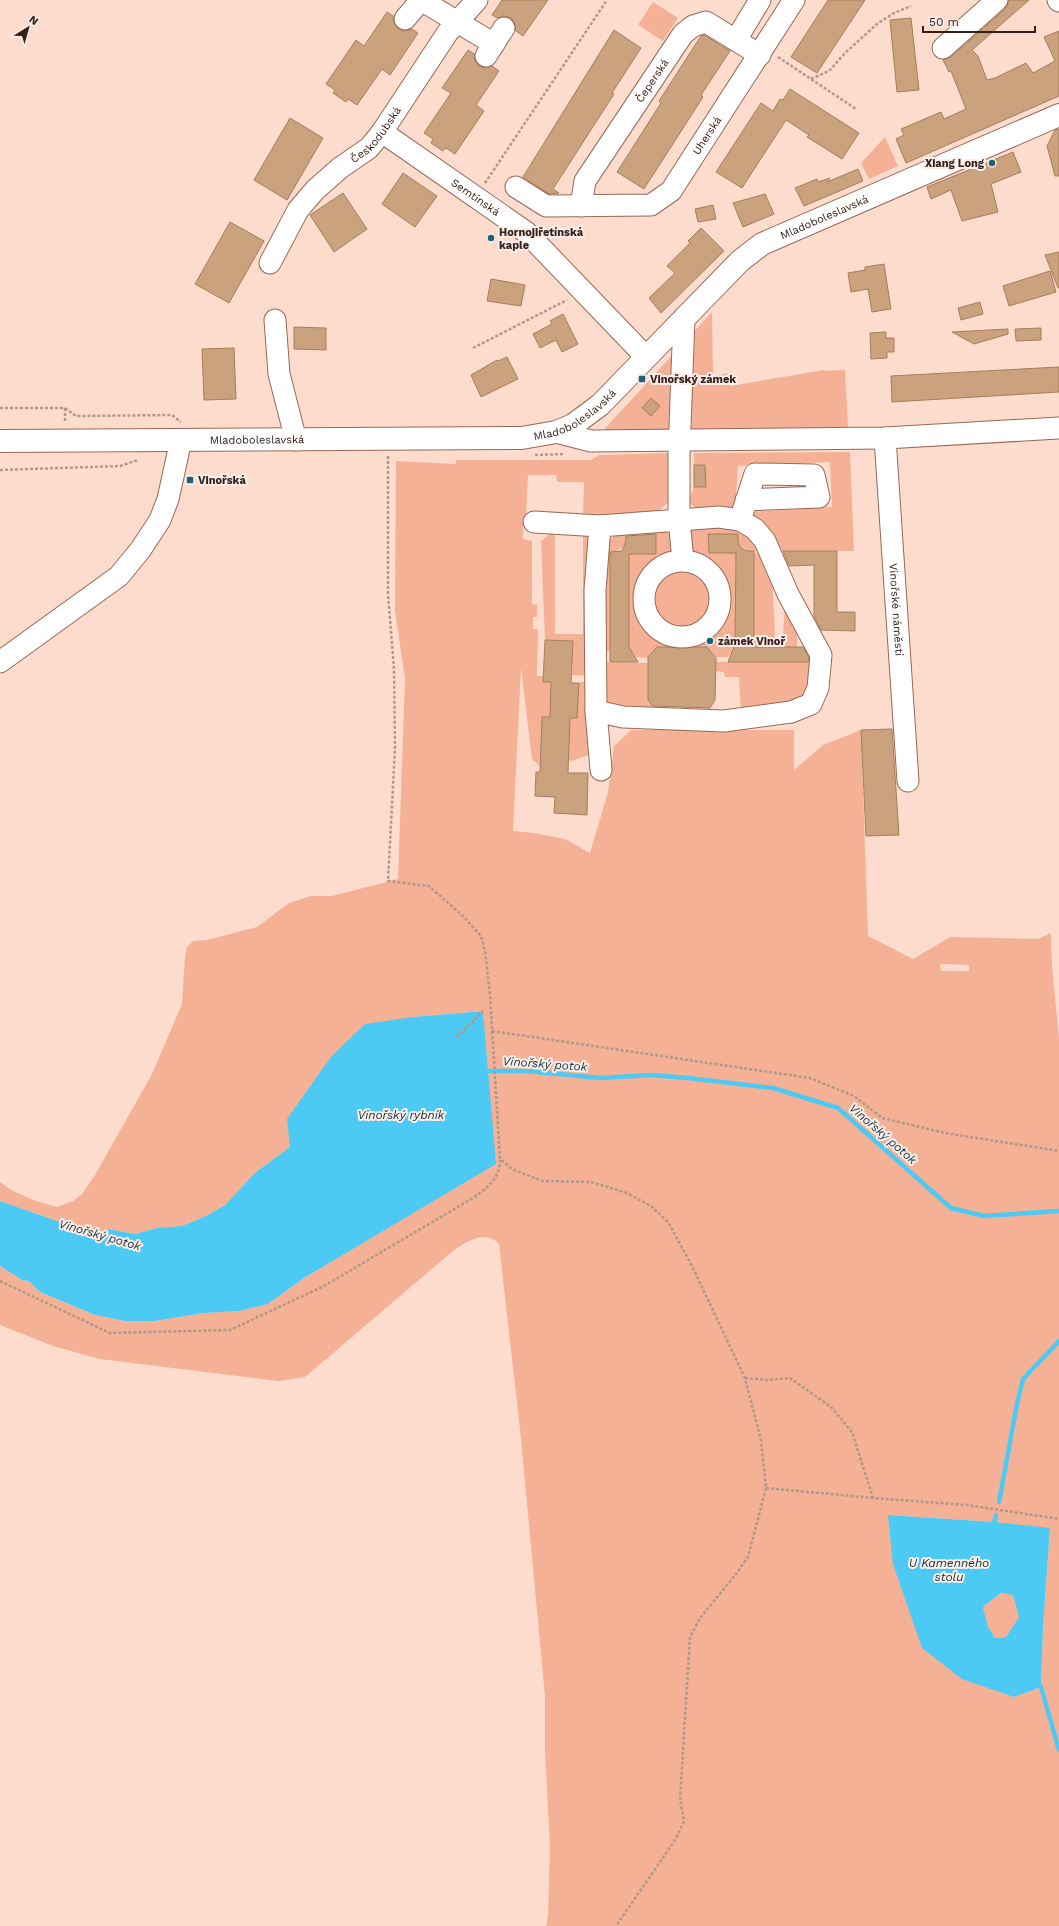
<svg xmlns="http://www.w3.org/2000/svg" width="1059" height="1926" viewBox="0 0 1059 1926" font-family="'Work Sans',sans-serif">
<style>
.green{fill:#f4b196;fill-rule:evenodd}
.water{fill:#4ccaf3;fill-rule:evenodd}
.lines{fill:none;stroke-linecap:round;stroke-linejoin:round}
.stream{stroke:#4ccaf3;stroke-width:4.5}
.building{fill:#cba27e;stroke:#a57e5b}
.minor-casing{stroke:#986854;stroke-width:23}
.major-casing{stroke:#986854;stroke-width:24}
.path{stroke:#b3978b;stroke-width:2.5;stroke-dasharray:3 2;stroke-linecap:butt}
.minor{stroke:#fff;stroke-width:21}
.major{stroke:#fff;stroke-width:22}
.poi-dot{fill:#216176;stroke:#faeeea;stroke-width:1.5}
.labels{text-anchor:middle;stroke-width:4;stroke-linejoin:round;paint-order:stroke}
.street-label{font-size:11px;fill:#342018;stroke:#faeeea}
.poi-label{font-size:11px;font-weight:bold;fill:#342018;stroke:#faeeea;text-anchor:start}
.water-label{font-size:12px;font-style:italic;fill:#142f38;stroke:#faeeea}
</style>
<rect width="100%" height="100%" fill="#fddcce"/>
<path class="green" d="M653,2L678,18L663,41L638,25Z
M885,137L898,166L869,179L861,163Z
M712,312L713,377L727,373L730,386L824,370L825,371L845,370L848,427L599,435Z
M850,452L854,551H773L749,512L832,507L830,462L738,466L735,511L696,508L688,502L694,487H706L705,465H694V453Z
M672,453V499L655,514L583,516L584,482H557L556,475H528L526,517L523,518V539L532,541V604L537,605V617H533V629H538L537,676H544V682H551L550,717H542L541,767L532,759L521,668L513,831L534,833L565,839L590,853L608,792L614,746L631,730H794V770L823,745L861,730L868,936L913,959L950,937L1038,939L1051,933L1052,966L1059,1039V1926H546L548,1916L550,1846L545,1751V1696L520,1429L499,1244C485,1229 468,1241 454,1250L305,1377L279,1381L100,1359L53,1346L0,1325V1266L22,1280L29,1281L40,1292L95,1315L125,1321H155L204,1313L239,1311L268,1304L304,1278L495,1164L483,1011L413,1017L290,1147L256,1172L225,1205L206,1216L182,1226L157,1228L135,1234L108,1229L97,1233L74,1227L0,1201V1182L13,1191L36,1201L57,1207L73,1201L82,1194L95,1175L152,1074L182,1004L185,957L187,947L193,941L207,940L257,927L289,903L311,896H332L398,879L405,678L395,611L396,461L456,464V460H591L599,455ZM940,964L969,965V971H941ZM889,1515L995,1522L1050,1529L1043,1627L1041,1687L1014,1697Z
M687,520L733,522L765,551H745L738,543V534H708L709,553H736L735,651H733L728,657H716L711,651H708V647L693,646L692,644C698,637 709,635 717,625C736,600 718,567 691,559Z
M677,522L676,556C670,560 663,562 656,566C636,582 634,612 652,630C658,636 667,638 673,644L671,647H656V651L648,658L636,657L632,652L629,651V554L656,534H627C626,547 622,551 610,552V651H603L602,662L648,663L652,703L656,707V711L647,707L607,704L597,686L609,540L626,528Z
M551,533L555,536V634H583V536L595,535L587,676L572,675L573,641L545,640L541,541Z
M754,553H765L772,571L775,638H783L785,599L797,621V647H762V651H754Z
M648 600a34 34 0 1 1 68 0a34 34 0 1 1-68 0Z
M816,661L803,702L741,712L739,677H725L724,672L716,671V662Z
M581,682H587L591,754L571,761L568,760L570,718H577L579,683Z
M1001,1593L1013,1595L1019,1617L1006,1637L994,1638L988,1627L983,1607Z"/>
<path class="water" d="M483,1011L496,1164L304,1278L268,1304L239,1311L204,1313L155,1321H125L95,1315L40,1292L29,1281L22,1280L0,1266V1201L74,1227L97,1233L108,1229L135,1234L157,1228L182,1226L206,1216L225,1205L256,1172L290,1147L287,1119L331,1057L365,1024L413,1017Z
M888,1515L995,1522L1050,1528L1043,1627L1041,1687L1014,1697L962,1679L922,1648L893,1564ZM1001,1593L1013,1595L1019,1617L1006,1637L995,1638L988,1627L983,1607Z"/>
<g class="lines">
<path class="stream" d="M484,1074L488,1071H527L600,1078L651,1075L688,1078L773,1088L838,1108L951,1208L984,1216L1059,1211
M999,1502L1017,1404L1023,1379L1059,1341
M993,1527L996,1515
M1037,1685L1041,1687L1059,1750"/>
</g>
<path class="building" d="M502,0H548L523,36L515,30V23L511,18L504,16L498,18L492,15Z
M828,0H865L817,73L791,57Z
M1009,0H1029L972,50L978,56L987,80L995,78L1026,63L1033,73L1055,61L1044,37L1059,31V96L906,163L896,139L904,135L901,129L941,112L944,119L966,109L951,71L949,72L943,60L951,57L1005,9Z
M387,12L393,16L394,23L398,28L403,31L412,29L418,33L390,75L382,69L357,105L348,99L346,102L333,93L335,90L326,84L356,40L364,46Z
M911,18L919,90L897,92L890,20Z
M614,30L641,48L612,93L614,94L553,189L559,193L549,194L523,177Z
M704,35L730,51L701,95L703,97L644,189L617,172L661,103L659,101L701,36Z
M468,50L474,54L475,61L479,66L486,68L492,66L499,71L476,105L484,111L455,154L446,148L443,151L431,143L433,139L424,133L451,93L442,88Z
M790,89L859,133L842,159L807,137L809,135L786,120L742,188L716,172L761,103L773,111L780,99L783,100Z
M290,118L323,138L287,200L254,180Z
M1059,129V176H1055L1047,146L1055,130Z
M1013,152L1021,172L991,184L998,212L962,221L951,190L931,199L927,187Z
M858,169L863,181L804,206L795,188L817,179L818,182L830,178L827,182Z
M403,173L437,196L415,227L382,204Z
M343,193L367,229L334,252L310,215Z
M765,194L774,214L743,227L733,203Z
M713,205L716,219L698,222L695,209Z
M230,222L264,241L229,303L195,284Z
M701,228L724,251L661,313L649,298L675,273L667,266L690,243L688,241Z
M1059,252V288H1058L1045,255Z
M884,264L891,309L872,312L868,289L851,292L848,273L865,270V267Z
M1050,271L1056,292L1009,306L1003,286Z
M491,279L525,285L521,306L487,301Z
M980,302L983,314L961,320L958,308Z
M563,314L578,344L562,352L556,340L540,348L533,334L552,324L550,321Z
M294,327L326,328V350L294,349Z
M1041,328V340L1016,341L1015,329Z
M1008,329V334L974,344L952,332Z
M886,332V338H894V352H887V358L871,359L870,333Z
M234,348L236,399L204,400L202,349Z
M507,357L518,379L481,397L471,375L497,360L498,361Z
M1059,367V392L892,402L891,376Z
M651,398L660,406L651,416L642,408Z
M694,465H705L706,487H694Z
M656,534V554H629V647L638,662H610V552L622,551L626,541V536Z
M708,534H738V542L741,548L746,551H754V647H803L809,658L808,662H728L735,645L736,553H709Z
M783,551H837V612H855V631L821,630L814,616V565L789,566Z
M545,640L573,641L571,683H579L577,718H570L568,773H588L587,815L554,813L555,797L535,796L536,772H540L542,717H550L551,682H543Z
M657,647H707L716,658L715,700L710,708L653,706L648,700V657Z
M892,729L899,835L866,836L861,730Z"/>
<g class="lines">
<g class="minor-casing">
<g id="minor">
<path d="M421,0L494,44"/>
<path d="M1058,0L1059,1"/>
<path d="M405,19L421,0"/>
<path d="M736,40L760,0"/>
<path d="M943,48L997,0"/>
<path d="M486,56L504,28"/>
<path id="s1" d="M382,132L526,232L646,357"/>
<path id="s2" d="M516,187L546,206L651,205L671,191L794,0"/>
<path id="s3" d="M581,206L585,181L683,34L693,26L706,22L760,55"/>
<path id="s4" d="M270,263L298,210L315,190L340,168L369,148L382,132L448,32L477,0"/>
<path d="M275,320L279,374L296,440"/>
<path d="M556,432L591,441L885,438L1059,428"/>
<path id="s5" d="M885,438L908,781"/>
<path d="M740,520L755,474L814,475L819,497L746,500"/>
<path d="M534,522L600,526"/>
<circle cx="682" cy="599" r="38"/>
<path d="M0,662L119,576L141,549L160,520L168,499L181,440"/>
<path d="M596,711L623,717L724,721L791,712L811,704L818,688L821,655L788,594L765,541L755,529L740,520L719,517L679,520V454L684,318"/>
<path d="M601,770L596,711L595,590L600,526L679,520L683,560"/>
</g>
</g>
<g class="major-casing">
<g id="major">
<path id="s6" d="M0,441L522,438L556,432L573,425L600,405L740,261L762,244L1059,115"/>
</g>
</g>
<path class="path" d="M778,57L856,109
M811,79L829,71L845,53L877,24L894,13L911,6
M485,183L607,0
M473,348L567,300
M0,408H65V423
M65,408L76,416L172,415L181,422
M535,455L564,454
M388,456V594L394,669L395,748L388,881L429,886L463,916L481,936L485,951L490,995L500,1159L512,1169L542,1181L591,1182L627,1193L651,1206L668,1222L691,1264L745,1378L761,1440L766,1488L748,1557L736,1574L700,1618L690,1637L680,1799L684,1822L675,1840L616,1926
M0,470L120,466L138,460
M492,1031L810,1078L854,1096L882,1118L945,1133L1059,1151
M457,1037L483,1011
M0,1281L110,1333L230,1330L324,1286L473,1198C487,1188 500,1179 500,1160
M745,1378L768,1380L790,1378L831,1407L852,1432L873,1498L967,1505L1059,1519
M766,1488L873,1498"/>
<use href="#minor" class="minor"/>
<use href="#major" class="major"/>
</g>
<g class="poi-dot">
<circle cx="992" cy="163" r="4"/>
<circle cx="491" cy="238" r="4"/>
<rect x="638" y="375" width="8" height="8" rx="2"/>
<rect x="186" y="476" width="8" height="8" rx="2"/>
<circle cx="710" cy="641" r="4"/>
</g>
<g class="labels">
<g class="street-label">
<text dy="4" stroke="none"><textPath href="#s3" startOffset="146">Čeperská</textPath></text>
<text dy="4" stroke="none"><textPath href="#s4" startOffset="169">Českodubská</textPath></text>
<text dy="4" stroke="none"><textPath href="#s2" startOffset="231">Uherská</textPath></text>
<text dy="4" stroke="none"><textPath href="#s1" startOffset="114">Semtínská</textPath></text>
<text dy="4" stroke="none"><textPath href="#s6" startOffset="905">Mladoboleslavská</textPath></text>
<text dy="4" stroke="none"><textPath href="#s6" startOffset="581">Mladoboleslavská</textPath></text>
<text dy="4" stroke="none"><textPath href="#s6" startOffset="257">Mladoboleslavská</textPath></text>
<text dy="4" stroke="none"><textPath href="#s5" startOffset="172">Vinořské náměstí</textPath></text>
</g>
<g class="poi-label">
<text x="984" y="167" text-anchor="end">Xiang Long</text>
<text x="499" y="236">Hornojiřetínská<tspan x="499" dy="13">kaple</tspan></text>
<text x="650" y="383">Vinořský zámek</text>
<text x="198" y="484">Vinořská</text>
<text x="718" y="645">zámek Vinoř</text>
</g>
<g class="water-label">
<text transform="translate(545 1064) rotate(4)" y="4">Vinořský potok</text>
<text x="401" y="1119">Vinořský rybník</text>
<text transform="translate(883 1134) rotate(41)" y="4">Vinořský potok</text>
<text transform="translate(100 1235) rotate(16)" y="4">Vinořský potok</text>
<text x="949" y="1567">U Kamenného<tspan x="949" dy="14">stolu</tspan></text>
</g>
</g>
<g transform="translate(28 28) rotate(37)" stroke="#faeeea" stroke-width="3" paint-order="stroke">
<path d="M0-3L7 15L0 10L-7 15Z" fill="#342018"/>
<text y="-6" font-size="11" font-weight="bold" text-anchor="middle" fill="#342018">N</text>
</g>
<path d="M923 26v6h112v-6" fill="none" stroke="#342018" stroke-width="2"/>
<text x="929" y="26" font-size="12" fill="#342018" stroke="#faeeea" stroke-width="3" paint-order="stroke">50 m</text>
</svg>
